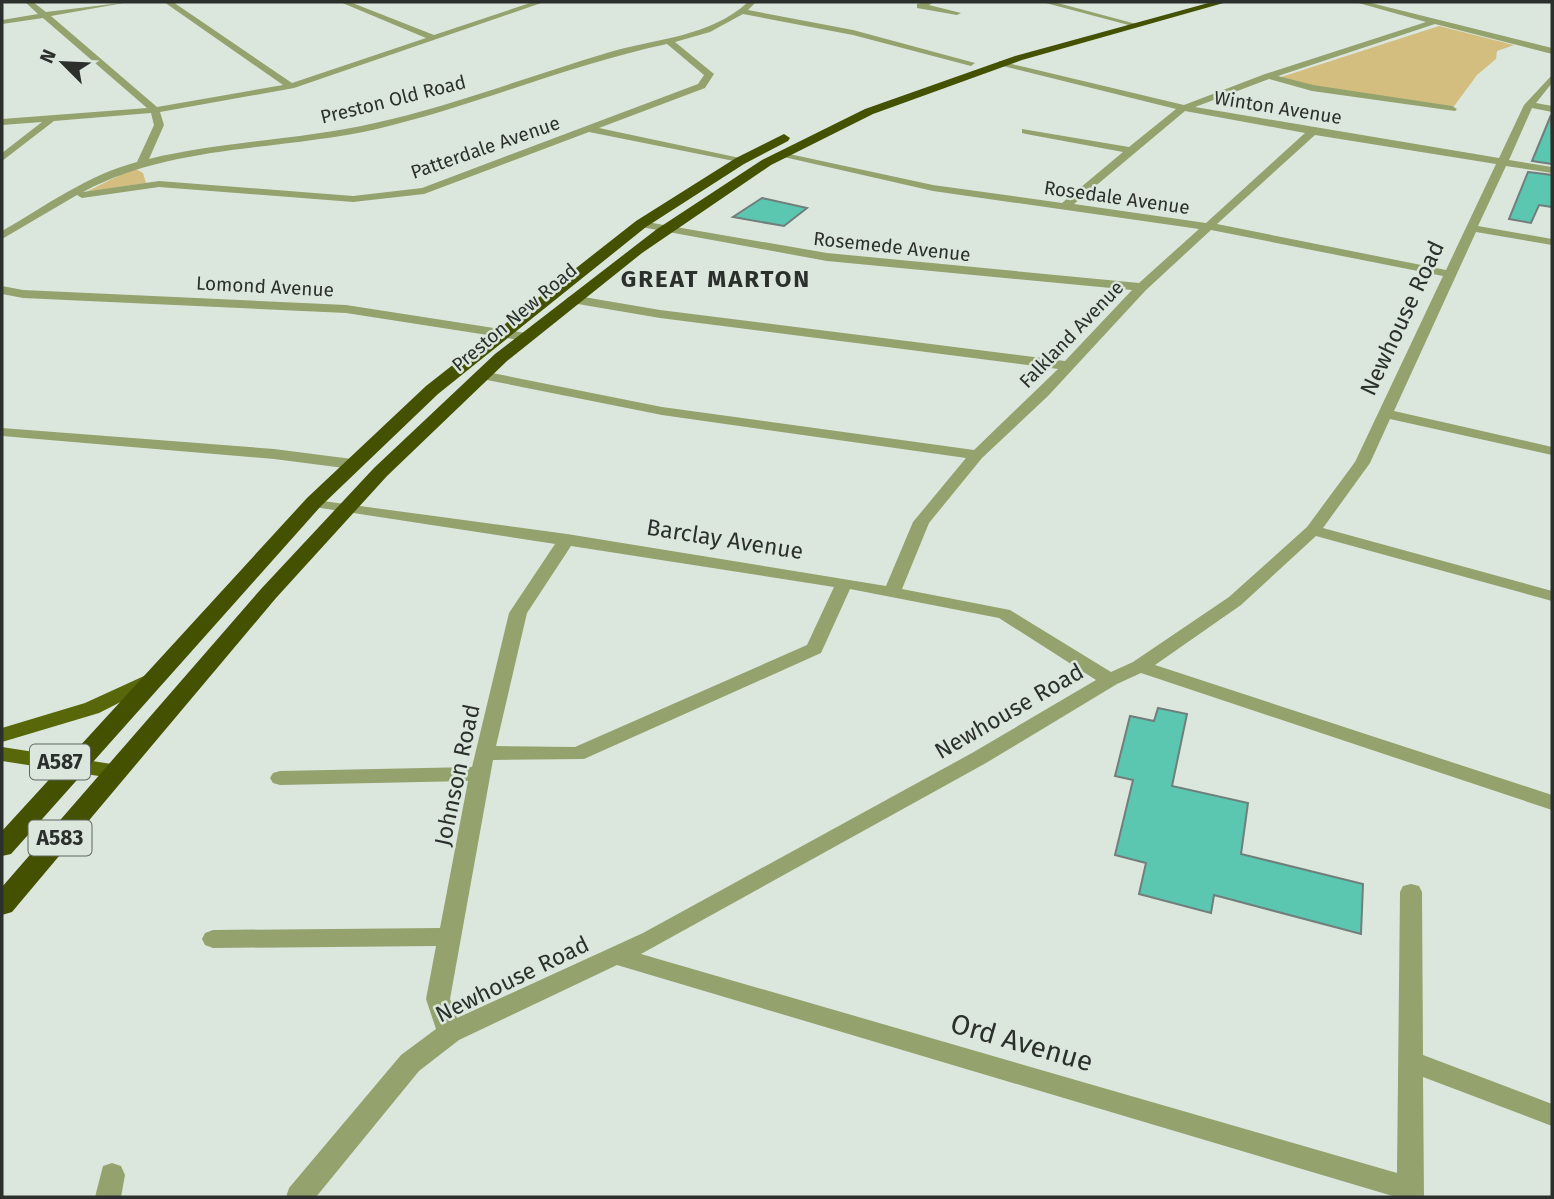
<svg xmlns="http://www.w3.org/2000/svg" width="1554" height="1199" viewBox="0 0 1554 1199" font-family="'Fira Sans',sans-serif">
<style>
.green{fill:#d3be80}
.building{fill:#5cc7b1;stroke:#707f7b;stroke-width:2}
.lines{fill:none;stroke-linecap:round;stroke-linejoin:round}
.minor{fill:#94a26e;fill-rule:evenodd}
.major{fill:#576709;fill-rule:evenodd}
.highway{fill:#435100;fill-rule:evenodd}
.labels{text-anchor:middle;stroke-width:5;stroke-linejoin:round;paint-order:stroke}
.far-street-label{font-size:19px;fill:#2c302c;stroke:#dbe7dd}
.shield{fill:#dbe7dd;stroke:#606761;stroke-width:2}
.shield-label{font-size:21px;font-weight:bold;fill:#2c302c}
.street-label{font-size:23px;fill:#2c302c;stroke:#dbe7dd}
.far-district-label{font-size:24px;font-weight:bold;letter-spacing:2px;fill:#2c302c;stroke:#dbe7dd}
.near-street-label{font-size:28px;fill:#2c302c;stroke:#dbe7dd}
</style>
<rect width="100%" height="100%" fill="#dbe7dd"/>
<path class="green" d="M1439,26L1514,45L1497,51L1496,59L1477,75L1452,109L1275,79Z
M134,168L143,173L146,183L86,192Z"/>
<path class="building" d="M1551,115L1552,164L1532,161Z
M1528,172L1552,175V207L1539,205L1531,223L1509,219Z
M762,198L807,208L784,226L733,217Z
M1158,708L1187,714L1172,786L1248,803L1241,854L1363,884L1361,934L1214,895L1211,913L1139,894L1146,863L1115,855L1133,780L1115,776L1130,716L1154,721Z"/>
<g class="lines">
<path class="minor" d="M25,2H33L46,12L129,2L51,16L157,107L283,85L164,2H173L292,83L426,38L340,2H350L434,35L533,2H544L294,88L160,112L164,125L149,159C223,141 301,140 375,123C455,105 532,75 610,52C658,38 710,37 748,2H756L748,10L853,30L975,63L971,66L853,35L743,14L710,32L675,42L714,74L705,88L599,128L740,158L744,159V163L589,132L424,194L353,202L159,187L82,198L77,195L2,239V231C46,206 87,175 137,162L154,125L151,113L54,121L2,161V153L42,122L2,125V119L147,108L43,18L2,24V20L38,14ZM667,44L704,75L698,84L422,188L353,196L159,181L83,192C172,144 280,151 377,129C475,106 568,65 667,44Z
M924,2H934L929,5L961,13L957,15L917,8V4Z
M1042,2H1054L1140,25L1136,27Z
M1355,2H1367L1552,48V54L1435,24L1278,76L1313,85L1452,106L1457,109L1455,111L1312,91L1269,79L1195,107L1499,158L1524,105L1552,75V83L1536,103L1552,106V112L1532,108L1509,160L1552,167V173L1506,166L1478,226L1552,239V245L1476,232L1394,411L1552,447V455L1390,419L1370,463L1323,528L1552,591V601L1316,536L1241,605L1155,665L1552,795V810L1141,673L1117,684L986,763L641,954L1397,1173L1400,892L1403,886L1411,884L1419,886L1422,892L1423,1055L1552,1104V1126L1423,1077L1424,1197H1396L617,965L459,1040L419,1071L316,1197H286L289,1188L401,1055L436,1029L426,999L436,946L213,948L205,945L202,939L205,933L213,930L440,928L468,781L280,785L273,783L270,778L273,773L280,771L472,767L509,613L555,544L314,507L306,502L308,499L567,534L886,586L913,522L966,458L662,415L482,379L475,375L482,371L662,407L974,450L1058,369L660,318L572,303L566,299L572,295L660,310L1065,361L1132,290L827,261L641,227L635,224L641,221L827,253L1139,283L1199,229L933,191L775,155L780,152L933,185L1062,203L1123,152L1026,134L1022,133V129L1129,147L1176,109L999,65V61L1184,105L1265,74L1426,22ZM1185,111L1305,133L1206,223L1074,204ZM1315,135L1496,164L1446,270L1217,224ZM1211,230L1443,276L1355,462L1307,527L1229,597L1133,662L1111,672L1010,610L902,589L929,523L982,458L1048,396L1146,290ZM571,546L834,587L807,645L575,747L496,746L527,613ZM850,589L999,618L1096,680L972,753L643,933L457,1018L450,999L493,760L584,759L821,653Z
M2,286L23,290L346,305L526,333L533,337L526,341L346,313L23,298L2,294Z
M2,428L274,449L352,459L360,464L352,469L274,459L2,436Z
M112,1163L121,1166L125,1175L121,1197H95L103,1166Z"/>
<path class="major" d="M155,671L162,673L164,677L162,681L99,713L2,742V728L85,703Z
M2,747L118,765L125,767L128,772L125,777L118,779L2,761Z"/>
<path class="highway" d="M1212,2H1227L1022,60L873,114L771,165L642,253L507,361L387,476L276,598L12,912L2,915V887L261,589L374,468L495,354L657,229L762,160L865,109L1015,56Z
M784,134L790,138L788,141L744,164L646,227L438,394L321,506L11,854L2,856V831L307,498L426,386L636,221L736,158Z"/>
</g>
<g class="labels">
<g class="far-street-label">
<text transform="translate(393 99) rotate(-14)" y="7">Preston Old Road</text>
<text transform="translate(1278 107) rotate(9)" y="7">Winton Avenue</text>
<text transform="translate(485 147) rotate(-19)" y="7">Patterdale Avenue</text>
<text transform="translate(1117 197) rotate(8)" y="7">Rosedale Avenue</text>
<text transform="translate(892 246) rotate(6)" y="7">Rosemede Avenue</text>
<text transform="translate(265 286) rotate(3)" y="7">Lomond Avenue</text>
<text transform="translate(514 317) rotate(-40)" y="7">Preston New Road</text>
<text transform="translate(1071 334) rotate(-46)" y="7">Falkland Avenue</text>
</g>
<g class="shield">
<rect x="30" y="744.5" width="60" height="35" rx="5"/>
<rect x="28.5" y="820.5" width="63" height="35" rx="5"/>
</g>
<g class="shield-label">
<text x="60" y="769">A587</text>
<text x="60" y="845">A583</text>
</g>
<g class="street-label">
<text transform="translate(1402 318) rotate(-65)" y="8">Newhouse Road</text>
<text transform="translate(725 539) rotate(9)" y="8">Barclay Avenue</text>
<text transform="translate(1009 711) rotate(-30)" y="8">Newhouse Road</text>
<text transform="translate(457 775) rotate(-78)" y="8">Johnson Road</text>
<text transform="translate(512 979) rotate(-26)" y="8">Newhouse Road</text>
</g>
<g class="far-district-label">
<text x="716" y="287">GREAT MARTON</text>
</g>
<g class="near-street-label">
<text transform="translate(1022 1042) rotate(16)" y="10">Ord Avenue</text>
</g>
</g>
<rect width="1554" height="1199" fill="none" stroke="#2c302c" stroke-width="7"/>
<g transform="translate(63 63) rotate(294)" stroke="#dbe7dd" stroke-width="5" paint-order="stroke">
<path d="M0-5L12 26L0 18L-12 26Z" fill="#2c302c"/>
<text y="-10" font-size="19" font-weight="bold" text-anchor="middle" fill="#2c302c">N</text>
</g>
</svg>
